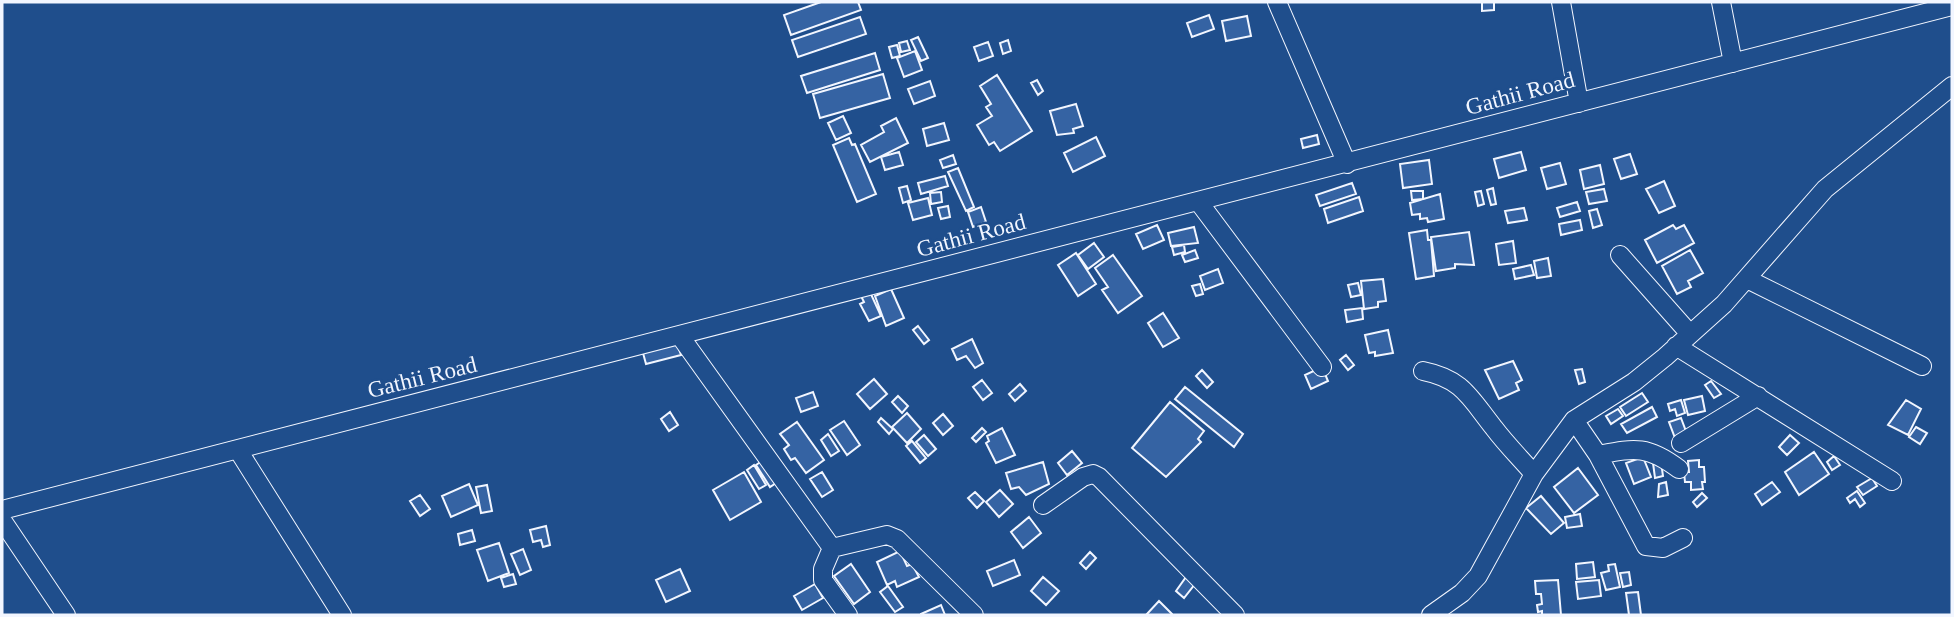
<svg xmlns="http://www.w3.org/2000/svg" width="1954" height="617" viewBox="0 0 1954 617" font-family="Georgia,serif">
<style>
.building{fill:#3563a3;stroke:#f2f6ff;stroke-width:2}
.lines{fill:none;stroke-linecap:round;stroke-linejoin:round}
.minor-casing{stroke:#f2f6ff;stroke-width:20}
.minor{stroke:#1f4e8c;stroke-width:18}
.labels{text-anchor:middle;stroke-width:5;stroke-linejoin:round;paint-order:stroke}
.street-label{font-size:23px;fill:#f2f6ff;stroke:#1f4e8c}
</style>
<rect width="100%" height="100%" fill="#1f4e8c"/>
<path class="building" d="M821,2H858L861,10L791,35L784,15Z
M1482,2H1494V10L1482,11Z
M1209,15L1214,29L1192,37L1187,23Z
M1247,16L1251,36L1226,41L1222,21Z
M860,17L866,34L798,57L792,40Z
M918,37L928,58L921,61L911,40Z
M1008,40L1011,51L1003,54L1000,43Z
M907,41L910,50L901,52L899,43Z
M988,42L993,56L979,61L974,47Z
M897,45L900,56L892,58L889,47Z
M915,51L922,70L904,77L897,58Z
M875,53L880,70L807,93L801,76Z
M883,74L890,98L820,118L813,94Z
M997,75L1032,131L1000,151L994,142L989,145L977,125L992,116L986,107L991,104L980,86Z
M1037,80L1043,91L1038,95L1031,83Z
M930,81L935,96L914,104L908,89Z
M1076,104L1083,126L1073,129L1074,133L1057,135L1050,111Z
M843,116L851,133L836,140L828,123Z
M896,118L908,143L870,162L861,145L884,132L881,126Z
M944,123L949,140L927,146L923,129Z
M1317,135L1319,144L1303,148L1301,139Z
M1096,137L1105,156L1073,172L1064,153Z
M849,138L852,145L855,144L876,194L857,202L833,145Z
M899,152L903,165L885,170L881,157Z
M1521,152L1526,170L1499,178L1494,159Z
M1630,154L1637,174L1621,179L1614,159Z
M953,155L956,164L943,168L940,160Z
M1429,160L1432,184L1403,188L1400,164Z
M1560,163L1566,184L1547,189L1541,168Z
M1600,165L1604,184L1584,189L1580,170Z
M958,168L974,207L966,211L948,172Z
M945,176L948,186L921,194L918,183Z
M1664,181L1675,206L1659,213L1646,189Z
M1352,183L1356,194L1320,206L1316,195Z
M907,186L911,200L903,203L899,188Z
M1493,188L1496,204L1491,205L1487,190Z
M1604,189L1607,201L1589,204L1586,192Z
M1411,191H1423V199L1412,200Z
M1481,191L1484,204L1478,206L1475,192Z
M941,192L942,202L931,204L930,193Z
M1440,194L1444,219L1428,222L1427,218L1420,219V214L1412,215L1410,203Z
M1359,197L1363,211L1328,223L1324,209Z
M928,198L932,215L913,220L908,203Z
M1577,202L1580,211L1560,217L1557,208Z
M948,206L950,217L941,219L938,208Z
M981,207L986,222L973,227L968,212Z
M1524,208L1527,220L1508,223L1505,211Z
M1597,209L1602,225L1593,228L1589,211Z
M1580,220L1582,230L1561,235L1559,224Z
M1157,225L1164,240L1143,249L1136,234Z
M1673,225L1676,229L1684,225L1694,243L1657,263L1645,240Z
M1194,227L1198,243L1171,246L1168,233Z
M1427,230L1428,240H1431L1434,276L1416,279L1409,233Z
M1469,232L1474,265L1455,264V268L1436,271L1431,237Z
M1513,241L1516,263L1499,265L1496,244Z
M1094,243L1104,257L1088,269L1078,255Z
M1184,245L1185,252L1174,255L1172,247Z
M1195,250L1198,258L1185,262L1182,255Z
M1690,250L1703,273L1688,281L1691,287L1677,294L1662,266Z
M1076,253L1096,284L1078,296L1058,265Z
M1113,255L1142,296L1118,313L1102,290L1108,287L1095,268Z
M1548,258L1551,276L1537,278L1534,261Z
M1531,265L1534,275L1515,279L1513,269Z
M1218,269L1223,283L1205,290L1200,276Z
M1383,279L1386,301L1378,302V307L1364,309L1361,281Z
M1358,283L1361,295L1351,297L1348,285Z
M1200,284L1203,294L1196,296L1192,286Z
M891,289L904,318L886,326L875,296Z
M870,292L881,316L869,321L860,304L864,302L861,296Z
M1362,308L1363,319L1347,322L1345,310Z
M1163,313L1179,338L1163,347L1148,323Z
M918,326L929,340L924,344L913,330Z
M1388,330L1393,353L1375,356V352L1369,353L1365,335Z
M972,339L983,363L975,368L966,356L957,360L952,349Z
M677,343L681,355L646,364L643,353Z
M1346,355L1354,365L1348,370L1340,360Z
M1513,361L1522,380L1516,383L1519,390L1499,399L1485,370Z
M1322,367L1328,381L1311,389L1305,375Z
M1582,369L1585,382L1579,384L1575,370Z
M1202,370L1213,382L1207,388L1196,376Z
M874,379L887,394L870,409L857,394Z
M982,380L992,393L983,400L973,387Z
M1711,381L1721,394L1714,398L1705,385Z
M1020,384L1026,391L1015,401L1009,394Z
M1185,387L1243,434L1234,447L1175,399Z
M813,392L818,406L801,412L796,398Z
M1642,393L1648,402L1626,416L1620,407Z
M898,396L908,406L902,413L892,402Z
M1702,396L1705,411L1688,415L1684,400Z
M1681,400L1685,413L1677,416L1675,409L1670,411L1668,404Z
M1906,400L1921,409L1908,435L1888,425Z
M1170,402L1204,431L1198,439L1201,442L1166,477L1132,448Z
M1652,407L1657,417L1627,433L1621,424Z
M1618,409L1623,416L1611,424L1606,416Z
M670,412L678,425L669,431L661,419Z
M907,413L921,429L907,443L892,427Z
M943,414L953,426L943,435L933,423Z
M881,418L893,429L889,434L878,422Z
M1681,418L1687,434L1675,438L1669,422Z
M844,421L860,445L847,455L830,430Z
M797,422L824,460L806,473L795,458L791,460L784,449L789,445L780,434Z
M1916,427L1927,433L1920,444L1909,437Z
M982,428L986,432L976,442L972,438Z
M1002,428L1015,455L996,463L986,443L989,441L987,436Z
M828,434L839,451L831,456L821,440Z
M924,435L936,449L928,456L916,442Z
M1790,435L1799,443L1787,455L1779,447Z
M912,441L926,458L920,463L906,446Z
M1072,451L1082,463L1067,475L1058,463Z
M1814,452L1829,474L1799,495L1785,472Z
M1834,456L1840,465L1832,470L1827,462Z
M1643,457L1651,477L1634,484L1626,463Z
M765,459L779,481L770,487L756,465Z
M1699,460V467H1704L1705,482H1702L1703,489L1691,490V482H1685L1684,472H1689L1688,461Z
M1043,462L1049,484L1026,495L1019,487L1011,489L1006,473Z
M1661,462L1663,476L1655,478L1653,463Z
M754,465L766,485L759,489L747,470Z
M1578,468L1598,495L1574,513L1554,487Z
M744,472L761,502L730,520L713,490Z
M822,472L833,490L822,497L810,479Z
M1872,478L1877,486L1863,495L1857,487Z
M1666,482L1668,495L1658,497L1659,484Z
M1772,482L1780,492L1762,505L1755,494Z
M469,484L478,505L451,517L442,496Z
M487,485L492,511L481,513L476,487Z
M1000,490L1013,504L999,517L986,502Z
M1857,491L1865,503L1860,507L1855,499L1850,503L1847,498Z
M975,492L984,501L977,508L968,498Z
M1702,493L1707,498L1697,507L1693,502Z
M420,495L430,509L420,516L410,501Z
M1541,496L1564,523L1551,534L1526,508Z
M1580,514L1582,526L1567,528L1565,517Z
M1029,517L1041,533L1023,548L1011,532Z
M546,526L550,545L543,547L541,540L533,542L530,530Z
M472,530L475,541L460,545L458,534Z
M499,543L509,573L488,581L477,550Z
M523,549L531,570L520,575L511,554Z
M900,551L907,566L912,564L919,577L897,587L895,581L887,585L877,562Z
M1090,552L1096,558L1086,569L1080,563Z
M1014,560L1020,575L993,586L987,571Z
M1593,562L1595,577L1577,579L1576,564Z
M851,564L870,592L854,604L834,576Z
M1615,564L1620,587L1606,590L1601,573L1609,571L1608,565Z
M680,569L690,591L666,602L656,580Z
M1629,572L1631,585L1623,587L1620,573Z
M513,574L516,584L504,587L501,578Z
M1043,577L1059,591L1046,605L1031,591Z
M1186,577L1195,584L1184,598L1176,591Z
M1558,580L1561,615H1542V611L1538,612L1537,605L1542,604L1541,594H1536L1535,581Z
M1599,580L1601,596L1578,599L1576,582Z
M815,584L823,598L802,610L794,596Z
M888,586L903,607L895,612L880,592Z
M1638,592L1641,615H1629L1626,593Z
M1159,601L1172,614V615H1146Z
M941,605L945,615H921V614Z"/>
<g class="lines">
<g class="minor-casing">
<path id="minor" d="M1277,2L1347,164
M1561,2L1579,103
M1721,2L1733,63
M1198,201L1322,367
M1620,255L1690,334
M1747,279L1922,366
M680,336L832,548
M1676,346L1892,481
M1423,371C1463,379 1470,398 1494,428C1506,444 1521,459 1534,474
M1574,420L1598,455L1646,546L1663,548L1683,538
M1681,443L1758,396
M238,450L342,615
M1598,455C1635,448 1647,445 1679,469
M1043,505L1083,477L1093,474L1099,477L1235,615
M2,510L1952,6
M2,520L66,615
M848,615L823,580V569L832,548L887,535L897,539L974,615
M1431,615L1462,593L1478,576L1534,474L1574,420L1634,382L1665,357L1724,304L1825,189L1952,86"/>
</g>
<use href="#minor" class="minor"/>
</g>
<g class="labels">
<g class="street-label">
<text transform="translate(1520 93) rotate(-15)" y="8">Gathii Road</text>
<text transform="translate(971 235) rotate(-15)" y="8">Gathii Road</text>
<text transform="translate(422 377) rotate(-14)" y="8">Gathii Road</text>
</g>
</g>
<rect width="1954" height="617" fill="none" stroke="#f2f6ff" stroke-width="7"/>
</svg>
